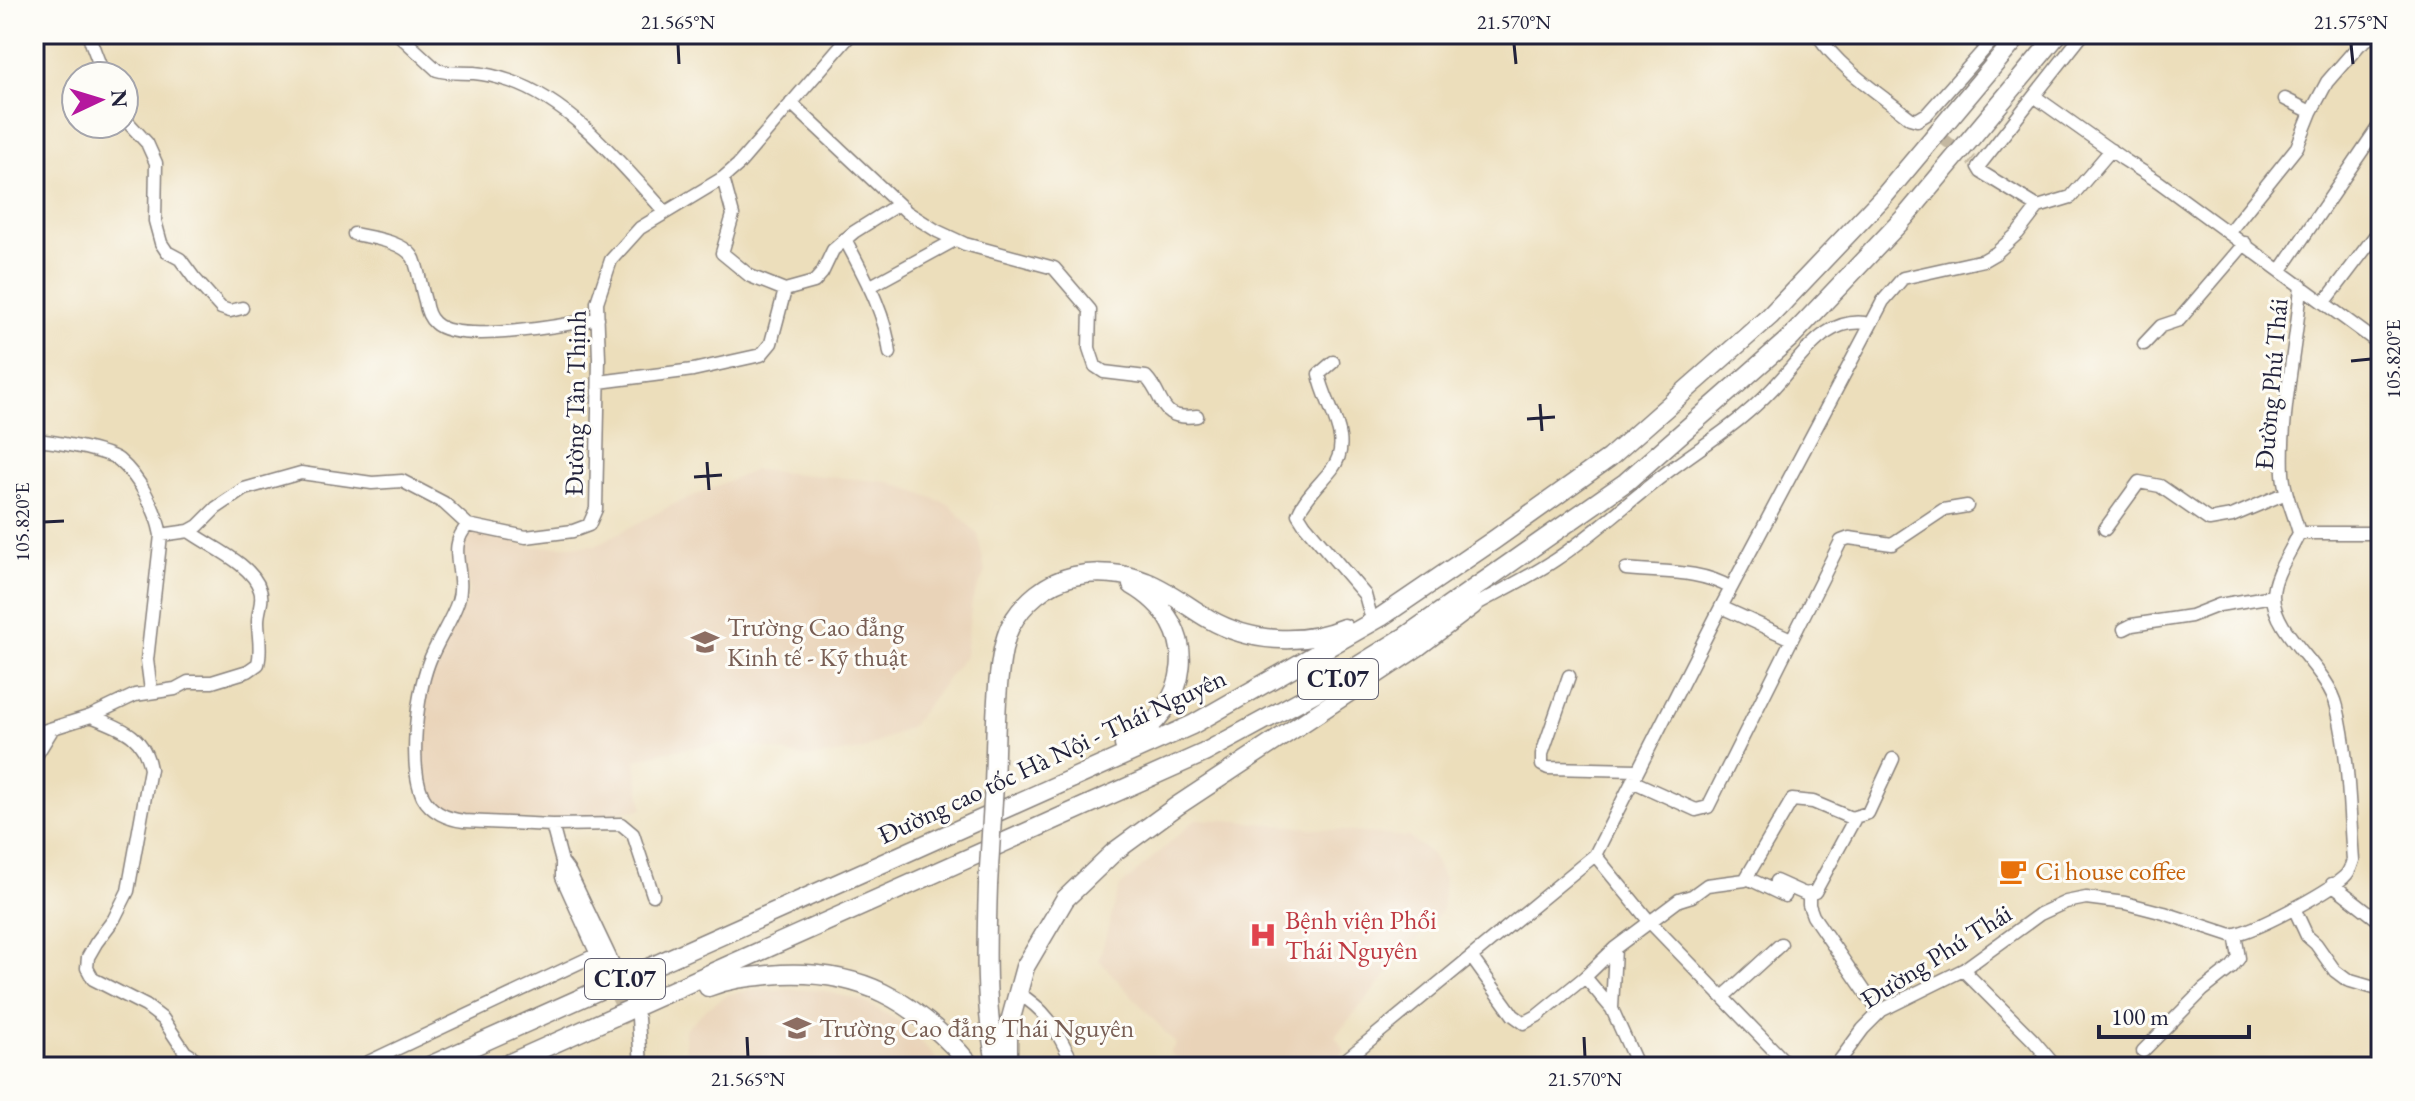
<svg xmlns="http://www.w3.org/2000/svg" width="2415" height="1101" viewBox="0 0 2415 1101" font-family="'EB Garamond',serif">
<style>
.built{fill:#e9d3b8}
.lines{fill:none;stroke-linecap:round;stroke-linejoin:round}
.minor-tunnel{stroke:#c4b8a1;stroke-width:12;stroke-dasharray:12 6;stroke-linecap:butt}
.minor-casing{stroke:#87807b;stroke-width:15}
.highway-casing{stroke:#87807b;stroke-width:21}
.minor{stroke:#fff;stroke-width:12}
.highway{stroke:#fff;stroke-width:18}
.highway-bridge-casing{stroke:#87807b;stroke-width:21;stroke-linecap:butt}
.highway-bridge{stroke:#fff;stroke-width:18}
.ticks{fill:none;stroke:#22223b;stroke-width:3}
.labels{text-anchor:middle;stroke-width:6;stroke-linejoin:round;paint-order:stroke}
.shield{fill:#fdfcf7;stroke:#646373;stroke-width:2}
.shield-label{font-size:24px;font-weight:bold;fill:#22223b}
.street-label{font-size:26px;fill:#22223b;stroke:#fdfcf7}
.education-label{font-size:26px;fill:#785e54;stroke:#fdfcf7;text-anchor:start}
.food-label{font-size:26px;fill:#c56008;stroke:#fdfcf7;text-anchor:start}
.health-label{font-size:26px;fill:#be3a42;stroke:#fdfcf7;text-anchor:start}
.neatline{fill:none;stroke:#22223b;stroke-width:3}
.ticks-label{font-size:20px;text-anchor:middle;fill:#22223b}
</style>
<rect width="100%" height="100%" fill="#fdfcf7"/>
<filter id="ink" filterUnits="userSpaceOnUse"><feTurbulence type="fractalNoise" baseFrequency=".0125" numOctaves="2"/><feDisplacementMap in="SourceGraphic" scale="16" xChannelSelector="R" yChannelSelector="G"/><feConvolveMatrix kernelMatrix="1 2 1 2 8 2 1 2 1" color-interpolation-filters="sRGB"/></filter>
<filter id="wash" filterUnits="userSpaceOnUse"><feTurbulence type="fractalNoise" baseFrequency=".006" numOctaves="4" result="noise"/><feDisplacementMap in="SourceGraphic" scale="32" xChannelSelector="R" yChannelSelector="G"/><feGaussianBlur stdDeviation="1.8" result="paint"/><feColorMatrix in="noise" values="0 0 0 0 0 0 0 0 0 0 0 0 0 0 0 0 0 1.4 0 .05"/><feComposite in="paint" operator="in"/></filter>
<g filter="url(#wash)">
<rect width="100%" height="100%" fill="#ecdebb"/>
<path class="built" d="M755,470L890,482L949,504L978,535L985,572L972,601L965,656L911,726L863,750L805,758L767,748L727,743L668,751L636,760L643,809L585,819L555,821L471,817L446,811L430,797L422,780L420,756L424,695L437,654L468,599L469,589L461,550L463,538L470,533H480L534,547L596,545L672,505Z
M1196,819L1227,820L1408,837L1432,854L1444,878L1442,910L1335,1036L1345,1051L1326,1067H1184L1170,1052L1176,1044L1099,960L1119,888Z
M759,989L820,990L863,1001L907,1026L944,1067H686L685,1029L706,1009L729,994Z"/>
</g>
<g filter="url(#ink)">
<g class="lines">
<path class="minor-tunnel" d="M1928,127L1972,161
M618,974L635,1012
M608,979L629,1022"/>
<g class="minor-casing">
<path id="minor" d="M88,34L104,76
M398,34L437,70C449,74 461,72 474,73C486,74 498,77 510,81C571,101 623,166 665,212
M1817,34C1840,69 1877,92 1910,118L1917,120L1927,114L1998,34
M2034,96L2123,159L2159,182L2381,345
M2285,99L2311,112
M791,103L907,212L937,231L965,244L1054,268L1090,310L1089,348L1095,366L1104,372L1146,377C1166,398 1157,421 1197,416
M124,118L147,143L156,163L155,221L161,243L167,252L180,259L194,278L221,308L230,311L242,308
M723,178L733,215L722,253L750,276L785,290
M2038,207L1981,172L1978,167L2083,34
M2229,232L2297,147L2311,112L2327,82L2360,44L2375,34
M354,234C370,237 406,242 414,259C419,272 421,288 425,301C426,308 429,318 435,323C458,345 567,325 598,318
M845,239C864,276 885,311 890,353
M2281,270L2381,123
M869,287L955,240
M2325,302L2381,228
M2144,344L2161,326L2179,320L2245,243
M1333,362L1319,374C1325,407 1355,439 1332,469C1321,483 1305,497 1298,514L1305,525L1365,595L1370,613
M599,382L693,370L761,355L771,343L785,290L814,282L822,273L833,250L854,232L897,205
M34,440C51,441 106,450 119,460C140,478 156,509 161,535L147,660L151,691
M2105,529L2139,482L2160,486L2209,520L2232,516L2286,493
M2299,533H2381
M161,535L189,531L198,526L216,508L244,489L301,473L372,483L402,481L444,503L468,525
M1626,569C1662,573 1699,569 1731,588
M1721,607L1791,639
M1470,608C1498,592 1528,578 1555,560C1596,533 1631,499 1670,470C1713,438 1747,419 1783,377C1807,350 1830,315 1871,324
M2124,629L2132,625L2191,616L2219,605L2273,596
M1569,676L1542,754V765L1548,768L1637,770
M91,716C120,728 144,734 150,769L128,891L114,919L96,943L88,957L87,968L93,979L146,1006L163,1019L185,1052L208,1067
M34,734L91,716L135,695L175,689L188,682H212L248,671L258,664C262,649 258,636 258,621C258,610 264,600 260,590C253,564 209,546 189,531
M34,759L53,728
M1632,781L1696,810L1708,807L1841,541L1849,538L1892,544L1943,510L1967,506
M552,825L562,862V877L608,979
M1595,855L1649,921L1790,1067
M562,862L570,873L618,974
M1747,878L1785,896
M1776,881L1805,894L1815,892L1855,818
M2332,884L2381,922
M1809,894V905L1813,916L1879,1012
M653,895L633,834L621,824L552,825L464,821C448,819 431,812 423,797C408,765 417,694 429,662C437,641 451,622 458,601C467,573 445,548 468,525L526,537L573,531L589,525L596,509L599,359L597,302L611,260L640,228L723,178L738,165L851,34
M2294,908L2307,936L2316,944L2335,971L2347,980L2381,990
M1472,958L1513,1015L1524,1023L1537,1016L1585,977
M1963,970L2033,1040L2056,1067
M1018,993C1052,1014 1057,1033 1075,1067
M1723,997L1781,944
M1612,1009L1615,948
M638,1018L641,1067
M2143,1051L2203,990L2232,967L2239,958L2235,934
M358,1067L606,950
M1337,1067L1595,855L1721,607L1871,324L1883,301L1903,278L1984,260L1996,253L2018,233L2038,207L2071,197L2111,150
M1638,1067L1612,1009L1585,977L1615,948L1679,900L1692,896L1707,885L1745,880L1792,800L1813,802L1851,818L1868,813L1893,759
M1835,1067L1863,1029L1882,1010L1963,970L2040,914L2066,902L2086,898L2125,903L2164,913L2231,935C2254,932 2326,893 2344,877C2350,872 2351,866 2353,860C2349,810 2349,756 2337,707C2328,668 2274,635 2273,596C2273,575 2291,552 2299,533C2294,513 2284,494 2283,473C2280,413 2297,346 2301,285"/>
</g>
<g class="highway-casing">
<path id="highway" d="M1124,745C1191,708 1205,627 1132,585
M994,784C996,745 994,661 1010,627C1023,602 1047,582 1074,576C1096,571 1125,573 1146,582C1168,590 1188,607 1209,619C1249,642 1301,646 1344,628
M988,885C986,946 984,1007 997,1067
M708,987C729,979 747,977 769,975C858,967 916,1000 972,1067
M427,1067L1192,725L1381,617L1494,540L1609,458L1770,316L1885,195L2020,34
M501,1067L1204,753L1316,692L1403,638L1626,482L1790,338L1905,217L2058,34
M1008,1067V1029L1025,967L1065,899L1114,852L1177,806L1416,648L1473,605"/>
</g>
<use href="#minor" class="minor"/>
<use href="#highway" class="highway"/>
<g class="highway-bridge-casing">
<path id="highway-bridge" d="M988,885L994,784"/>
</g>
<use href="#highway-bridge" class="highway-bridge"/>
</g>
</g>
<path class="ticks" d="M678,44L679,64M1514,44L1516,64M2351,44L2353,64M2351,361L2371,359M1540,404L1542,431M1527,419L1555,417M707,462L709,490M694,477L722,475M44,522L64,521M747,1037L748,1057M1584,1037L1585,1057"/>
<defs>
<g id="university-bare" transform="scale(2.16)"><path d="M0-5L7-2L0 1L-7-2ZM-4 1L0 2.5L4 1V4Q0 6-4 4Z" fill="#8d6e63" stroke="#fdfcf7" stroke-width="2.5" paint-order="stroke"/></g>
<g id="cafe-bare" transform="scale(2.16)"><path d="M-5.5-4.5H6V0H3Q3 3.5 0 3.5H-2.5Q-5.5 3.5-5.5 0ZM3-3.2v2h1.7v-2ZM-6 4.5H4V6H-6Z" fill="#e8710a" stroke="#fdfcf7" stroke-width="2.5" paint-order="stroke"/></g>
<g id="hospital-bare" transform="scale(2.16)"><path d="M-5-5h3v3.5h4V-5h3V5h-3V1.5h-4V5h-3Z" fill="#e0444e" stroke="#fdfcf7" stroke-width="2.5" paint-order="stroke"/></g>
</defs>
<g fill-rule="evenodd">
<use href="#university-bare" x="705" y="642"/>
<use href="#cafe-bare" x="2013" y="871"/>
<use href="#hospital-bare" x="1263" y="935"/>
<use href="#university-bare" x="797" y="1028"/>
</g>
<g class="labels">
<g class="shield">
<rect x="1298" y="659" width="80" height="40" rx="6"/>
<rect x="585" y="959" width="80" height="40" rx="6"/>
</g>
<g class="shield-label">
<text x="1338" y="687">CT.07</text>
<text x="625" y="987">CT.07</text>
</g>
<g class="street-label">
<text transform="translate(2271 384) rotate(-85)" y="9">Đường Phú Thái</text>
<text transform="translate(575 403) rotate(-89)" y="9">Đường Tân Thịnh</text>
<text transform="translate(1052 756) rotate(-25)" y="9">Đường cao tốc Hà Nội - Thái Nguyên</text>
<text transform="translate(1936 956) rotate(-32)" y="9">Đường Phú Thái</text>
</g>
<g class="education-label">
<text x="727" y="636">Trường Cao đẳng<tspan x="727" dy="30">Kinh tế - Kỹ thuật</tspan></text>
<text x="819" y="1037">Trường Cao đẳng Thái Nguyên</text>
</g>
<g class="food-label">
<text x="2035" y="880">Ci house coffee</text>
</g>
<g class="health-label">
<text x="1285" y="929">Bệnh viện Phổi<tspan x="1285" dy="30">Thái Nguyên</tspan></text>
</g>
</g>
<rect width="2415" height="1101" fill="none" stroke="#fdfcf7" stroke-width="88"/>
<g transform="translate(100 100) rotate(86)"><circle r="38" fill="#fdfcf7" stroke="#a5a5ac" stroke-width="2"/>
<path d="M0-6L14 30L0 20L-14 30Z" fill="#b5179e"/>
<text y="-12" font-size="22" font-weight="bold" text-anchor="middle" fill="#22223b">N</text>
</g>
<path d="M2099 1025v12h150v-12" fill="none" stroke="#22223b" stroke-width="4"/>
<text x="2111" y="1025" font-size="24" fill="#22223b" stroke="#fdfcf7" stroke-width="6" paint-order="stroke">100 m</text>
<rect x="44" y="44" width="2327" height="1013" class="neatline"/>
<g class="ticks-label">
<text x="678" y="29">21.565°N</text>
<text x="1514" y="29">21.570°N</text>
<text x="2351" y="29">21.575°N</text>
<text transform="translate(2393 359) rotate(-90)" y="7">105.820°E</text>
<text transform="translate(22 522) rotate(-90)" y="7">105.820°E</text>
<text x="748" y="1086">21.565°N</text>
<text x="1585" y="1086">21.570°N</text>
</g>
</svg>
